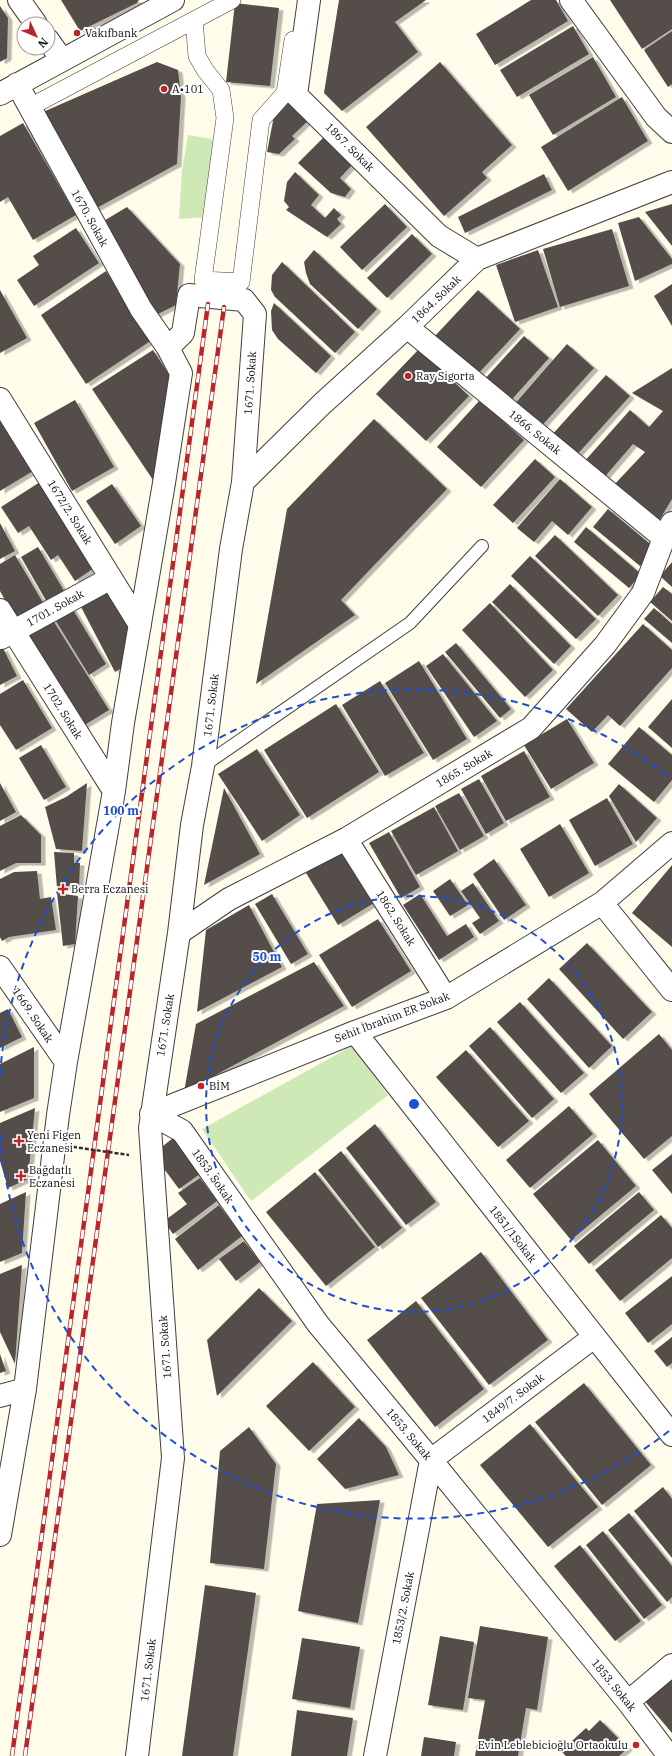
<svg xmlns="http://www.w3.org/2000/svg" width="672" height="1756" viewBox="0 0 672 1756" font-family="'IBM Plex Serif',serif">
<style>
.green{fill:#cfe9b6}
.building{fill:#554e49;filter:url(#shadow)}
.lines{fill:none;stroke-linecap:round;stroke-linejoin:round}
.service-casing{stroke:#3f3f3f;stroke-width:14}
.pedestrian-casing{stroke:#3f3f3f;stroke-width:18}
.minor-casing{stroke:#3f3f3f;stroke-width:24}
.service{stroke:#fff;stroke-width:12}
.pedestrian{stroke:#fff;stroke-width:17}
.minor{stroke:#fff;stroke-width:22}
.rail-casing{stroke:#bb2529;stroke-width:4.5}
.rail{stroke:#fff;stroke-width:3;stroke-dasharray:9;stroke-linecap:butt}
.path-bridge{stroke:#2e2e2e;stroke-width:2.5;stroke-dasharray:4 2;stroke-linecap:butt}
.ring{fill:none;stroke:#1d4ed8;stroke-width:2;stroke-dasharray:7 5}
.poi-dot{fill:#bb2529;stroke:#fff;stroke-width:1.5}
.labels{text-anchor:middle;stroke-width:4;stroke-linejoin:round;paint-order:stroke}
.poi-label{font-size:11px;fill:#0c0c0c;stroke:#fff;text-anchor:start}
.street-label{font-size:11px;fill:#0c0c0c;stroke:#fff}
.centre{fill:#1d4ed8;stroke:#fff;stroke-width:2}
.ring-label{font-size:12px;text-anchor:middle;font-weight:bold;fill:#1d4ed8;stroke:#fff;stroke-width:4;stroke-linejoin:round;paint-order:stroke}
</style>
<defs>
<filter id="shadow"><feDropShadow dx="4.5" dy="2.5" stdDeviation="0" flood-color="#0004"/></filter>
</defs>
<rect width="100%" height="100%" fill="#fffceb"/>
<path class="green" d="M188,135L212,139L217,153L208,217L179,219L182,170Z
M352,1046L388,1095L251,1201L202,1129Z"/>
<path class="building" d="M61,0H139L137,3L80,31Z
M339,0H426L395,22L418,52L342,111L324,93Z
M531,0H556L568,21L495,65L476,34Z
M610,0H672V29L642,49Z
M235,3L279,8L270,86L226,82Z
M0,6L8,18L7,58L0,62Z
M573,26L589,54L517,97L500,70Z
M672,31V84L668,87L644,50Z
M593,57L616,97L553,135L529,95Z
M157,62L178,70L181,97L177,164L95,209L43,112Z
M440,62L512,145L482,172L487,178L444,216L366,127Z
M622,97L648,141L568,191L541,147Z
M288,98L309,120L292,136L295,139L279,154L267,152L273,121L270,116Z
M23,123L76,215L33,240L8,197L0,202V136Z
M324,137L352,165L340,178L351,189L345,197L331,193L298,163Z
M295,172L319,195L311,205L325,218L334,208L341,215L337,219L341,224L327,237L286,210L289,207L284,201L287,182Z
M544,174L552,190L465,233L458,217Z
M385,204L407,227L362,270L340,247Z
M672,204V246L645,212Z
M127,207L180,264L176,305L156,315L102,222Z
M639,217L672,259V264L635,281L618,223Z
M76,228L99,263L34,306L17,280L39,265L33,256Z
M612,229L629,286L560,307L543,249Z
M412,234L432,254L387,298L367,278Z
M314,250L377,309L358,329L310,284L306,273L304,262Z
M538,250L558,307L515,322L496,265Z
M282,262L355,332L335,353L275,297L271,290L272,275Z
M106,271L152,340L86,384L41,315Z
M672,284V326L654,296Z
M0,290L27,338L0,353Z
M478,290L520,329L476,376L434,337Z
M274,303L331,356L316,373L278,339L272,330L271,311Z
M524,336L549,358L507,405L482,382Z
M567,344L594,368L538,430L512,407Z
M419,349L469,396L426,441L376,394Z
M153,350L174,382L155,483L92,389Z
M672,368V499L657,524L612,487L645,452L633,444L602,480L583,463L630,410L649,427L663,411L632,393Z
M606,375L630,396L574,458L550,437Z
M75,400L114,467L72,491L34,423Z
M480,400L524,440L481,487L437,447Z
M0,417L33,471L0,491Z
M374,419L447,489L341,600L355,615L256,684L287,509Z
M535,459L555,477L513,523L493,505Z
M560,479L592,507L568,535L552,521L534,542L517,528Z
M40,482L94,568L75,581L58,555L51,560L29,526L18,533L1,507Z
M112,484L141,526L115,544L86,501Z
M608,509L655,548L640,566L593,527Z
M0,523L15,551L0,559Z
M586,527L641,574L629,588L574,542Z
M555,535L618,595L598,616L535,556Z
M38,547L66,594L48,604L21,557Z
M15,555L45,606L17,622L0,591V564Z
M530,556L596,619L576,639L511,576Z
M672,562V587L660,576Z
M510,584L571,646L554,664L492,602Z
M663,587L672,594V621L650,602Z
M106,589L128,627L127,665L115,672L80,605Z
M490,603L553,670L525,697L462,630Z
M72,608L106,664L89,675L54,618Z
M654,608L672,624V643L644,619Z
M51,617L109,710L83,726L25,633Z
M643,624L672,650V668L620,726L608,715L592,732L566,709Z
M456,643L511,709L500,718L445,652Z
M3,648L17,676L0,685V650Z
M443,654L497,721L474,737L426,666Z
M419,661L467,739L433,760L385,683Z
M23,680L52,728L16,750L0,725V694Z
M380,681L424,753L385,776L342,705Z
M672,699V748L648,727Z
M336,704L379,772L307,818L264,750Z
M567,719L594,763L551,789L524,745Z
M639,727L672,755V780L654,802L608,764Z
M41,745L66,787L44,800L19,758Z
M257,749L300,815L262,841L218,774Z
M524,751L550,797L506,821L481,776Z
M479,779L504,823L486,834L461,789Z
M0,783L16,812L0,821Z
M87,783L82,851L56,849L45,807L66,797Z
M619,784L657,818L636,842L609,796Z
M224,788L260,854L204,885Z
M459,793L484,836L460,850L435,806Z
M607,798L633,844L595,866L569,820Z
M434,807L458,851L416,875L391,831Z
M21,815L41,835V863H16L0,871V826Z
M560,824L589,873L549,897L520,849Z
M389,832L420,887L401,898L369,843Z
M343,850L374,903L338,925L306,873Z
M54,852L74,853V863H80L79,889L57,888Z
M494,859L526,905L504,920L473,874Z
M672,865V947L632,913Z
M37,871L40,899L51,897L56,930L9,937L2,941L0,937V879L14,872Z
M450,879L468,905L450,916L433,891Z
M473,883L499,921L480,934L472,923L480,918L461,891Z
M57,893L78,896L75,944L63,946Z
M272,894L308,954L291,964L255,904Z
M420,894L447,936L466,924L474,937L439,960L403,905Z
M249,905L282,967L197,1012L206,930Z
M378,919L411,971L352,1007L319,955Z
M587,943L652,1012L623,1039L559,969Z
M314,962L344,1006L184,1092L196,1024Z
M549,978L612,1046L589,1068L527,999Z
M520,1002L584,1073L561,1093L497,1022Z
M8,1009L22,1037L0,1048V1013Z
M490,1027L554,1099L532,1118L469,1046Z
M659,1034L672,1050V1136L644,1159L589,1094Z
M34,1047V1098L0,1112V1064Z
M466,1050L529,1121L498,1147L436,1077Z
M569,1106L593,1134L530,1188L506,1160Z
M35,1108L28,1179L8,1188L0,1161V1123Z
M375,1124L436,1202L406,1225L346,1148Z
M173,1138L200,1174L179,1189L153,1154Z
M598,1140L636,1186L571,1240L533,1194Z
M341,1151L402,1228L378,1247L318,1170Z
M672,1154V1194L652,1170Z
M315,1172L375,1247L326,1286L266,1212Z
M200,1178L217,1201L173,1234L164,1221L187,1204L178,1193Z
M26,1192L22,1253L0,1262V1204Z
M639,1192L654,1210L589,1264L574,1246Z
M219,1205L242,1236L198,1270L175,1239Z
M661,1215L672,1228V1258L620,1301L595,1270Z
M244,1241L260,1262L236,1281L219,1259Z
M481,1252L548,1340L489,1385L421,1298Z
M22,1265L15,1364L0,1332V1274Z
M672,1276V1324L648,1343L625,1313Z
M259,1288L292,1321L217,1396L207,1340Z
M416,1301L484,1389L435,1427L367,1340Z
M672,1337V1363L667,1367L654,1351Z
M0,1354L6,1371L0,1373Z
M313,1362L355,1407L309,1451L266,1406Z
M584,1383L651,1465L602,1505L535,1422Z
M359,1418L386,1447L399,1475L345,1489L317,1459Z
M530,1424L598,1507L548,1547L480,1465Z
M249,1427L276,1464L264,1569L210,1563L220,1451Z
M663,1487L672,1499V1558L634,1511Z
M380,1500L358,1623L298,1611L317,1504Z
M629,1513L672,1566V1597L667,1602L608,1530Z
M603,1531L662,1605L644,1619L586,1545Z
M580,1545L641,1621L615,1641L554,1566Z
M205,1585L256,1593L233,1756H182Z
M480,1626L548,1637L537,1710L526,1708L518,1756H475L485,1700L468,1698Z
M440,1636L474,1642L463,1710L428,1705Z
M302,1638L360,1647L350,1708L292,1699Z
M672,1674V1733L643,1699Z
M297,1710L353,1718L347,1756H291Z
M600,1720L628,1748L619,1756H566L561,1751L586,1728L589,1731Z
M424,1737L456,1742L454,1756H421Z"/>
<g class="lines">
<g class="service-casing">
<path id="service" d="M203,766L410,623L482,546"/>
</g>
<g class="pedestrian-casing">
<path id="pedestrian" d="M194,20L197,56L205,70L221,90L225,118L203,280L241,282L261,120L285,93L293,40
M30,107L232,0"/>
</g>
<g class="minor-casing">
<path id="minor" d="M19,0L36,24
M309,0L296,95L439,236L477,259
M571,0L656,117L672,132
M48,40L62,60
M0,94L173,0
M407,327L664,538
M0,399L140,625
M243,482L322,404L407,327L477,259L672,182
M0,610L114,791
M1,638L111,578
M346,839L446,998
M602,903L672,990
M179,933L229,899L346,839L531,728L605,645L643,593L664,538L672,523
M0,967L66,1062
M355,1032L672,1435
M151,1114L182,1131L318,1324L431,1460L628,1702L669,1756
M151,1114L355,1032L446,998L602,903L672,843
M0,1396L25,1389
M431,1460L594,1337
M0,1535L25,1389L58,1115L66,1062L114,791L123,723L164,483L181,373L168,348L141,309L17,84
M628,1702L672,1665
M137,1756L173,1458L150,1128L179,933L192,825L203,766L231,549L243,482L255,314L244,300L189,295L183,333L168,348
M375,1756L431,1460"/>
</g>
<use href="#service" class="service"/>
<use href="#pedestrian" class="pedestrian"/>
<use href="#minor" class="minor"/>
<g class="rail-casing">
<path id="rail" d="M12,1756L208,304
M25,1756L224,307"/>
</g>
<use href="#rail" class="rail"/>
<path class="path-bridge" d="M67,1146L129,1155"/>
</g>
<g class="ring">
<circle cx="414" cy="1104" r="208"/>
<path d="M669 1431A415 415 0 0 1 0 1133M0 1075A415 415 0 0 1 669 777"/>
</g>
<g class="poi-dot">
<circle cx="77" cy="33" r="4"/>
<circle cx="164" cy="89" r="4"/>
<circle cx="408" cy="376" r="4"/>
<path d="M61 883h4v4h4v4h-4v4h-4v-4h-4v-4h4z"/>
<circle cx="201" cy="1086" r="4"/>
<path d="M17 1135h4v4h4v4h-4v4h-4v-4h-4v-4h4z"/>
<path d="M19 1170h4v4h4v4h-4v4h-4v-4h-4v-4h4z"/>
<circle cx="636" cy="1745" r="4"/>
</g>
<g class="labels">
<g class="poi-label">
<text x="85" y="37">Vakıfbank</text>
<text x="172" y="93">A•101</text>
<text x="416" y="380">Ray Sigorta</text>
<text x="71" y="893">Berra Eczanesi</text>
<text x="209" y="1090">BİM</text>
<text x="27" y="1139">Yeni Figen<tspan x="27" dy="13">Eczanesi</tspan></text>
<text x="29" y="1174">Bağdatlı<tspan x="29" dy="13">Eczanesi</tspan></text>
<text x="628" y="1749" text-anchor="end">Evin Leblebicioğlu Ortaokulu</text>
</g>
<g class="street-label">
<text transform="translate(350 147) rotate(45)" y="4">1867. Sokak</text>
<text transform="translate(90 218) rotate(61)" y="4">1670. Sokak</text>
<text transform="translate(436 299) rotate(-44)" y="4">1864. Sokak</text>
<text transform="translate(250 383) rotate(-86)" y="4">1671. Sokak</text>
<text transform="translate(535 432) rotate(39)" y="4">1866. Sokak</text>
<text transform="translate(70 512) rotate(58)" y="4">1672/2. Sokak</text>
<text transform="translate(55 608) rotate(-29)" y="4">1701. Sokak</text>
<text transform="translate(211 705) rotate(-83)" y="4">1671. Sokak</text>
<text transform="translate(63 711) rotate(58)" y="4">1702. Sokak</text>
<text transform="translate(464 768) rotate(-31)" y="4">1865. Sokak</text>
<text transform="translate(396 918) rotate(58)" y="4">1862. Sokak</text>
<text transform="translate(33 1015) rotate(56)" y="4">1669. Sokak</text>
<text transform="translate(392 1017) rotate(-21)" y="4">Sehit İbrahim ER Sokak</text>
<text transform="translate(165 1025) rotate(-81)" y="4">1671. Sokak</text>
<text transform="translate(213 1176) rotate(55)" y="4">1853. Sokak</text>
<text transform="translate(513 1234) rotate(52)" y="4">1851/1Sokak</text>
<text transform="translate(165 1347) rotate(-94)" y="4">1671. Sokak</text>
<text transform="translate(513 1398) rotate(-37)" y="4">1849/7. Sokak</text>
<text transform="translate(409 1434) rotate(50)" y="4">1853. Sokak</text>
<text transform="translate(403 1608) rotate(-79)" y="4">1853/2. Sokak</text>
<text transform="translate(148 1670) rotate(-83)" y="4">1671. Sokak</text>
<text transform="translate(614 1685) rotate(51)" y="4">1853. Sokak</text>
</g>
</g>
<circle cx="414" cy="1104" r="6" class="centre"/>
<g class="ring-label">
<text x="121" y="815">100 m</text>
<text x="267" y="961">50 m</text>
</g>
<g transform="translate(36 36) rotate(134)"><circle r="19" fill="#ffffff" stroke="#9e9e9e"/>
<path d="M0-3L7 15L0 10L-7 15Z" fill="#bb2529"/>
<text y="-6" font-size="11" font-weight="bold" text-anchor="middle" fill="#0c0c0c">N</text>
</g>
</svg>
